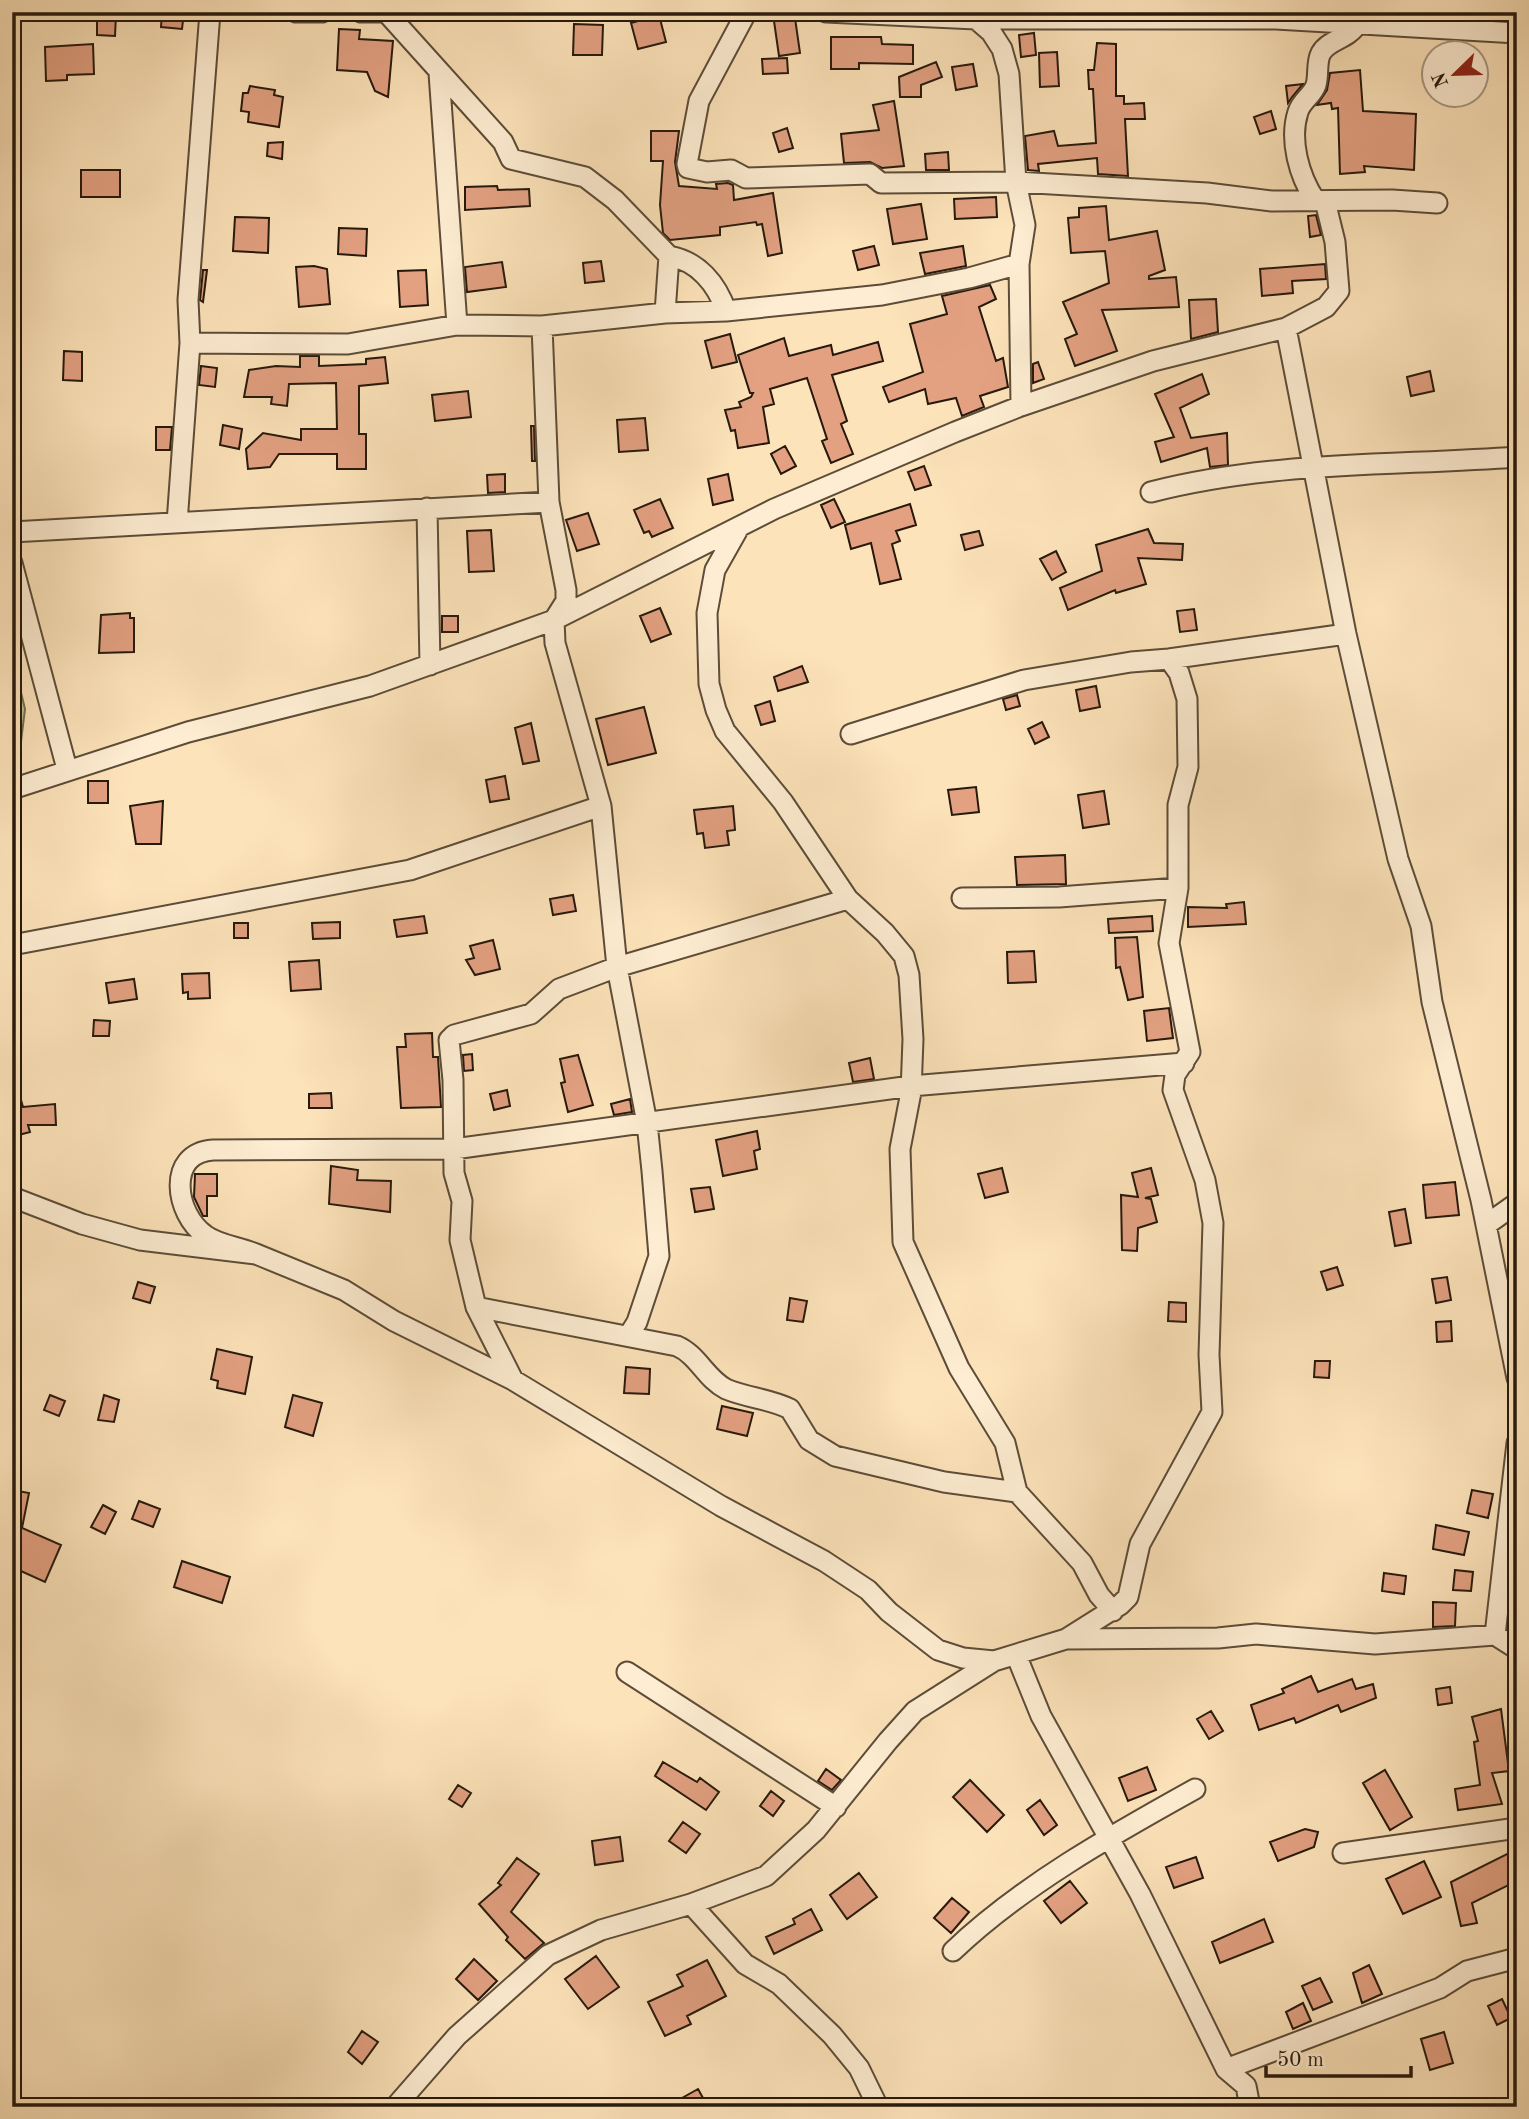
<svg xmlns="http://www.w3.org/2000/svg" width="1529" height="2119" viewBox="0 0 1529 2119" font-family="'Old Standard TT',serif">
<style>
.green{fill:#c0c38f;stroke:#736e4e;stroke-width:2}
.building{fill:#e3a182;stroke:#26190c;stroke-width:2}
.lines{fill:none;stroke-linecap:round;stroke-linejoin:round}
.street-casing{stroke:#5c4c38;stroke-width:23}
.street{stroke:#feedd2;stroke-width:19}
</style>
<rect width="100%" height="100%" fill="#fde3ba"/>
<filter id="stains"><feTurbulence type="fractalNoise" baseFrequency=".00286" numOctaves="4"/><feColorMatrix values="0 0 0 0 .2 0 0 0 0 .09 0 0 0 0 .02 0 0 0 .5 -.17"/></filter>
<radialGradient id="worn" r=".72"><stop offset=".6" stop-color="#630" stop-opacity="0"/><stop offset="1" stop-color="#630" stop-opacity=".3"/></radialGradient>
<path class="green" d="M12,655L25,709L17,774L12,776Z"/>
<path class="building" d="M162,12H184L182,29L161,27Z
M97,13L116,14L115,36L97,35Z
M659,15L666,42L638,49L631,23Z
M795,18L800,53L779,56L774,21Z
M574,24L603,25L602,55H573Z
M339,29L360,30L359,39L393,41L388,97L375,91L367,72L337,70Z
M1034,33L1036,55L1021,57L1019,35Z
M831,37H881L882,44L913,45V64L859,63V69H831Z
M1097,43L1116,44V96H1124V104L1144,103L1145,119H1125L1128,176L1098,174L1097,158L1038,164L1039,171L1028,170L1025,136L1054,131L1058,146L1096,143L1093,89H1089L1088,70H1094Z
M93,44L94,74L67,75V80L46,81L45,47Z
M1057,52L1059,86L1040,87L1039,53Z
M787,58L788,73L763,74L762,59Z
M936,62L942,77L921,85V97H900L899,77Z
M973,64L977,86L956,90L952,67Z
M1360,70L1363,111L1416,114L1414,170L1364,166L1365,172L1340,174L1338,108L1332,109L1331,103L1317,105L1327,90L1330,73Z
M1303,84L1292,97L1288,103L1286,86Z
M250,86L275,90L274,95L283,97L279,127L248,122L249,112L241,111L243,93H248Z
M894,101L904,166L882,168L870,162L844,163L841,134L879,130L873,105Z
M1271,111L1276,129L1260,134L1254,117Z
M787,128L793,148L779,152L773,133Z
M651,131H679L675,162L679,186L717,189L716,184L728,183L733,185L734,200L773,193L782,253L768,256L762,224L757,225L756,222L720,227V235L670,240L663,233L660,205L663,161H651Z
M283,142L282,159L267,156L268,143Z
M948,152L949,170H926L925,154Z
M81,170H120V197H81Z
M497,186L498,190L529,189L530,206L465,210V187Z
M996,197L997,217L955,219L954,199Z
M921,204L927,239L893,244L887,209Z
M1106,206L1109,240L1157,231L1165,270L1149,276V279L1176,277L1179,307L1102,310L1117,351L1075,366L1065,339L1077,334L1063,302L1109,283L1105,251L1071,253L1068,218L1079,217V208Z
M1316,215L1321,235L1310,237L1308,216Z
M235,217L269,218L268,253L233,251Z
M339,228L367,229L366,256L338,254Z
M874,246L879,265L858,270L853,251Z
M963,246L966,266L925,274L920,253Z
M601,261L604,281L585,283L583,263Z
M502,262L506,287L467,292L465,267Z
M1325,264L1326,279L1292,281L1293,293L1262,296L1260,269Z
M314,266L327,269L330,304L299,307L296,267Z
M203,270H207L203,302L200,300Z
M426,270L428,305L400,307L398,271Z
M990,285L996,299L979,307L996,361L1003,358L1008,387L980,396L984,407L962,416L956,398L928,404L925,389L889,402L883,387L923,372L910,324L947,314L942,296Z
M1216,299L1218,332L1191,339L1189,300Z
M730,334L737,362L712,368L705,341Z
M784,338L789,356L831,345L833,355L878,342L883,361L832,375L847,421L841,424L853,454L831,463L822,441L827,439L807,378L770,389L774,404L763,407L769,443L738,448L735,430L731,431L725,410L741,407L739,402L751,397L753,393H750L738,355Z
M64,351L82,352V381L63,380Z
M300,356H319V366L366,364V359L385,357L388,383L359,386V434H366V469H337V454H279L270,467L248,469L246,449L263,433L301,440V429H337L336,383L289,384L287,406L271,404L272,397H244L249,370L276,366L300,367Z
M1038,362L1044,379L1033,383V364Z
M201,366L217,368L215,387L199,385Z
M1430,371L1434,391L1411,396L1407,377Z
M1202,374L1209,394L1180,408L1191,438L1227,433L1228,465L1210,467L1207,448L1161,462L1155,442L1174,437L1155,394Z
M468,391L471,417L435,421L432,395Z
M645,418L648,450L619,452L617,420Z
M223,425L242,429L239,449L220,445Z
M531,426H534L535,461H532Z
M156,427H172L170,450H156Z
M785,446L796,466L781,474L771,454Z
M924,466L931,485L915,490L908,472Z
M505,474V492L488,493L487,475Z
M728,474L733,500L713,505L708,479Z
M660,499L673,528L652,537L649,531L644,533L634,510Z
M834,499L845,522L831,528L821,505Z
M910,504L916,525L896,531L900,541L892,544L901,579L880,584L871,543L851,549L845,525Z
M588,513L599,544L577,551L566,520Z
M1148,529L1154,543L1183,544L1182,560L1138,558L1146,584L1116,593L1115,590L1068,610L1060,588L1102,571L1096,545Z
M491,530L494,571L469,572L467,531Z
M979,531L983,545L965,550L961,535Z
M1056,551L1066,572L1052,580L1040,559Z
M660,608L671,634L651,642L640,616Z
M1194,609L1197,630L1180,632L1177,611Z
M130,613V618H134V652L99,653L101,615Z
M442,616H458V632H442Z
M802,666L808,682L778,691L774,677Z
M1096,686L1100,707L1080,711L1076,690Z
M1017,695L1020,706L1006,710L1003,699Z
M770,701L775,721L761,725L755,706Z
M644,707L656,753L608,765L596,719Z
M1042,722L1049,737L1035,744L1028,729Z
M531,723L539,761L523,764L515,728Z
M505,776L509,799L490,802L486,780Z
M88,781H108V803H88Z
M976,787L979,812L952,815L948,790Z
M1104,791L1109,824L1083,828L1078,795Z
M163,801L161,844H136L130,806Z
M733,806L735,830L727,831L729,845L705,848L703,833L697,834L694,810Z
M1065,855L1066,884L1017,885L1015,857Z
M573,895L576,911L553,915L550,899Z
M1244,902L1246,924L1188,927V907L1227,908L1226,904Z
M424,916L427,933L397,937L394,920Z
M1152,916L1153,931L1109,933L1108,919Z
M340,922V938L313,939L312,923Z
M234,923H248V938H234Z
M1137,937L1143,997L1128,1000L1120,967L1116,968L1115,938Z
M493,940L500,969L475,975L466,960L474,958L470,946Z
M1034,951L1036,982L1008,983L1007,952Z
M319,960L321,989L291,991L289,962Z
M209,973L210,998L188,999V992L183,993L182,974Z
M134,979L137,999L109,1003L106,983Z
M1169,1008L1173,1038L1147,1041L1144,1011Z
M94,1020L110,1021L109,1036H93Z
M432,1033L433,1057H438L441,1107L401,1108L397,1047H406L405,1034Z
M472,1054L473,1070L464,1071L463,1055Z
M578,1055L593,1105L568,1112L561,1083L565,1082L560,1059Z
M870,1058L874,1079L853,1082L849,1063Z
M17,1086L23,1107L55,1104L56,1125H28L30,1132L15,1136L12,1087Z
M507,1090L510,1106L494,1110L490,1094Z
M331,1093L332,1108H309V1094Z
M630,1099L632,1112L614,1115L611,1104Z
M757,1131L760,1149L754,1151L757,1169L723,1176L716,1140Z
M331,1166L358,1170L357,1180L391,1181L390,1212L329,1204Z
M1002,1168L1008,1192L985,1198L978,1174Z
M1151,1168L1158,1195L1145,1198L1151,1199L1157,1222L1138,1228L1137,1251L1122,1250L1121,1195L1138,1197L1132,1173Z
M195,1174H217V1196H207V1216H203L194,1197Z
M1455,1182L1459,1215L1426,1218L1423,1185Z
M710,1187L714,1209L695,1212L691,1189Z
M1405,1209L1411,1243L1395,1246L1389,1212Z
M1337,1267L1343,1285L1327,1290L1321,1272Z
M1447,1277L1451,1300L1436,1303L1432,1279Z
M138,1282L155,1287L150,1303L133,1298Z
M790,1298L807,1301L803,1322L787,1320Z
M1169,1302L1186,1303V1322L1168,1321Z
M1451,1321L1452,1341L1437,1342L1436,1322Z
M217,1349L252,1357L245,1394L217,1388L218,1381L211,1379Z
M1315,1361H1330L1329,1378L1314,1377Z
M626,1367L650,1369L649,1394L624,1393Z
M50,1395L65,1401L59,1416L44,1410Z
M104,1395L119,1400L114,1422L98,1420Z
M293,1395L322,1403L313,1436L285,1427Z
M722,1406L753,1413L747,1436L717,1429Z
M12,1490L29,1493L22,1528L61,1545L45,1582L12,1567Z
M1472,1490L1493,1494L1488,1518L1467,1513Z
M139,1501L160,1509L153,1527L132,1519Z
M103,1505L116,1512L105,1534L91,1527Z
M1436,1525L1469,1532L1464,1555L1433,1549Z
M182,1561L230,1577L222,1603L174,1587Z
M1455,1570L1473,1572L1471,1591L1453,1590Z
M1384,1573L1406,1576L1404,1594L1382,1591Z
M1433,1602L1456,1603L1455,1626L1433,1627Z
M1311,1676L1318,1692L1352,1679L1356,1689L1373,1684L1376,1698L1341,1712L1338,1705L1296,1723L1294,1718L1259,1730L1251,1705L1284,1693L1282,1689Z
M1450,1687L1452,1703L1438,1705L1436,1689Z
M1501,1709L1509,1771L1492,1773L1502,1804L1458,1810L1455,1789L1480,1785L1474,1742L1478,1741L1472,1717Z
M1211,1711L1223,1731L1209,1739L1197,1719Z
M663,1762L697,1782L700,1778L719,1792L706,1810L655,1776Z
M1147,1767L1156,1790L1128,1801L1119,1778Z
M826,1769L841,1780L832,1790L818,1781Z
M1385,1770L1412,1817L1390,1830L1363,1783Z
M970,1780L1004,1815L987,1832L953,1797Z
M458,1785L471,1793L462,1807L449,1799Z
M771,1791L784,1801L773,1816L760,1806Z
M1040,1800L1057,1825L1044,1835L1027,1810Z
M683,1822L700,1834L686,1853L669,1841Z
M1305,1829L1318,1832L1314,1847L1278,1861L1270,1842Z
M620,1837L623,1861L595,1865L592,1841Z
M1517,1849V1881L1472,1903L1477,1923L1461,1926L1451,1882Z
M1196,1857L1203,1878L1174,1888L1166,1867Z
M517,1858L539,1874L511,1912L544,1943L525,1959L506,1940L508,1937L479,1904L501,1885L498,1883Z
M1424,1861L1441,1897L1403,1914L1386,1879Z
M859,1873L877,1897L847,1919L830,1895Z
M1070,1881L1087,1903L1061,1923L1044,1901Z
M952,1898L969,1912L951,1933L934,1918Z
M811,1909L822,1930L774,1954L766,1937L795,1924L793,1919Z
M1264,1919L1273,1942L1220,1963L1212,1942Z
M596,1956L619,1987L588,2009L565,1979Z
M474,1959L497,1981L478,2000L456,1979Z
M707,1960L726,1996L687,2016L691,2024L665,2036L648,2002L683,1986L677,1975Z
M1369,1965L1382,1994L1362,2003L1353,1973Z
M1320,1978L1332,2002L1313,2010L1302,1986Z
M1502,1999L1511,2018L1497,2025L1488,2006Z
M1303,2003L1311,2021L1293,2029L1286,2012Z
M362,2031L378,2042L362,2064L348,2052Z
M1444,2032L1453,2063L1430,2070L1421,2039Z
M698,2089L708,2107H666Z"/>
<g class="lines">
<g class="street-casing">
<path id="street" d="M296,12H322
M361,12H387
M386,12L503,142L511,159L585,177L615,200L669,256C698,261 717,284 726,311
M826,12L976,19H1276L1517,33
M746,13L699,101L687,164L688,168L707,172L731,170L746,178L870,174L881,183L1016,182L1207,193L1272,201L1392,200L1437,203
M976,19L991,32L1002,49L1009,74L1016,182L1025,225L1019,264L1021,406
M439,73L457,325
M1315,200C1299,176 1289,140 1298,112C1301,101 1313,95 1316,85C1319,75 1316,62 1321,53C1329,39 1348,40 1358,23
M665,313L669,256
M542,326L549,502L566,590V601L554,620L555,643L601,806L617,967L647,1123L652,1171L659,1256L637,1322L629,1335
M1286,328L1346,634L1398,859L1421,926L1432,1002L1481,1200L1517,1378
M190,343L348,344L457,325L542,326L665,313L726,311L882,295L969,278L1019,264
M1151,492C1271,461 1394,466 1517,457
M427,508L430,665
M177,523L190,343L188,300L210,12
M737,531L715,570L707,613L709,684L716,710L725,731L783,802L848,899L885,933L904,956L909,975L913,1039L911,1092L900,1149L903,1242L959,1368L1005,1443L1017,1492L1082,1563L1099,1595L1113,1611
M12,532L549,502
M12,563L67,769
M851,734L1024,680L1131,662L1169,659L1346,634
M12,789L188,732L370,686L554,620L774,509L955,432L1021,406L1153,361L1286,328L1326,307L1339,291L1335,242L1325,201
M962,898L1059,897L1178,888
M12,945L410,870L601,806
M12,1197L82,1224L140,1240L256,1254L344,1290L394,1321L513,1380L721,1506L824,1561L868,1590L889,1612L938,1650L963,1658L994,1661
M1486,1225L1517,1203
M256,1254C240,1247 218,1245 205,1235C175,1214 166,1153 213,1150L454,1149L911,1086L1184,1063
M476,1307L677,1346C698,1355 706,1379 726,1389C747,1398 771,1399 790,1409L809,1440L835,1456L944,1482L1017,1492
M513,1380L476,1307L460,1240L462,1201L454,1173L453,1080L449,1040L454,1035L531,1014L559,989L617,967L848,899
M1495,1635L1517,1443
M1066,1639L1120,1605L1128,1597L1140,1544L1212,1412L1209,1355L1213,1223L1205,1180L1173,1090L1175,1075L1190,1052L1169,943L1178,888V805L1188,767L1187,699L1179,673L1169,659
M1017,1657L1041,1716L1140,1894L1226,2069L1246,2086L1250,2107
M627,1672L836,1807
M1343,1853L1517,1828
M691,1904L745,1964L779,1984L832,2035L859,2068L878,2107
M953,1951C1021,1886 1112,1835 1195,1789
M1226,2069L1440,1988L1467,1971L1517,1958
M395,2107L457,2036L548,1955L601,1930L691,1904L766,1876L816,1830L888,1741L915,1711L994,1661L1066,1639L1218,1638L1256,1634L1375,1644L1495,1635L1517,1649"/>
</g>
<use href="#street" class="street"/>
</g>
<rect width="1529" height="2119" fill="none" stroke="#fde3ba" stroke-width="42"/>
<rect x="14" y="14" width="1501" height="2091" fill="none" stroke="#26190c" stroke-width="3.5"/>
<rect x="21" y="21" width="1487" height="2077" fill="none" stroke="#26190c" stroke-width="2"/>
<g transform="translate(1455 74) rotate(247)"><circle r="33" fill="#feedd2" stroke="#a89883" stroke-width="2"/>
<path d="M0-5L12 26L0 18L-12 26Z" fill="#8f2418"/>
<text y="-10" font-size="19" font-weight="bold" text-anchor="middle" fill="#26190c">N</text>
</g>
<path d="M1266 2066v10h145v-10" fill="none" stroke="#26190c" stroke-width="3.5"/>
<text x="1277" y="2066" font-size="21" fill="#26190c" stroke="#feedd2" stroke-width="5" paint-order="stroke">50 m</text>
<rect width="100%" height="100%" filter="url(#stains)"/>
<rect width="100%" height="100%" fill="url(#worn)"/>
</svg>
